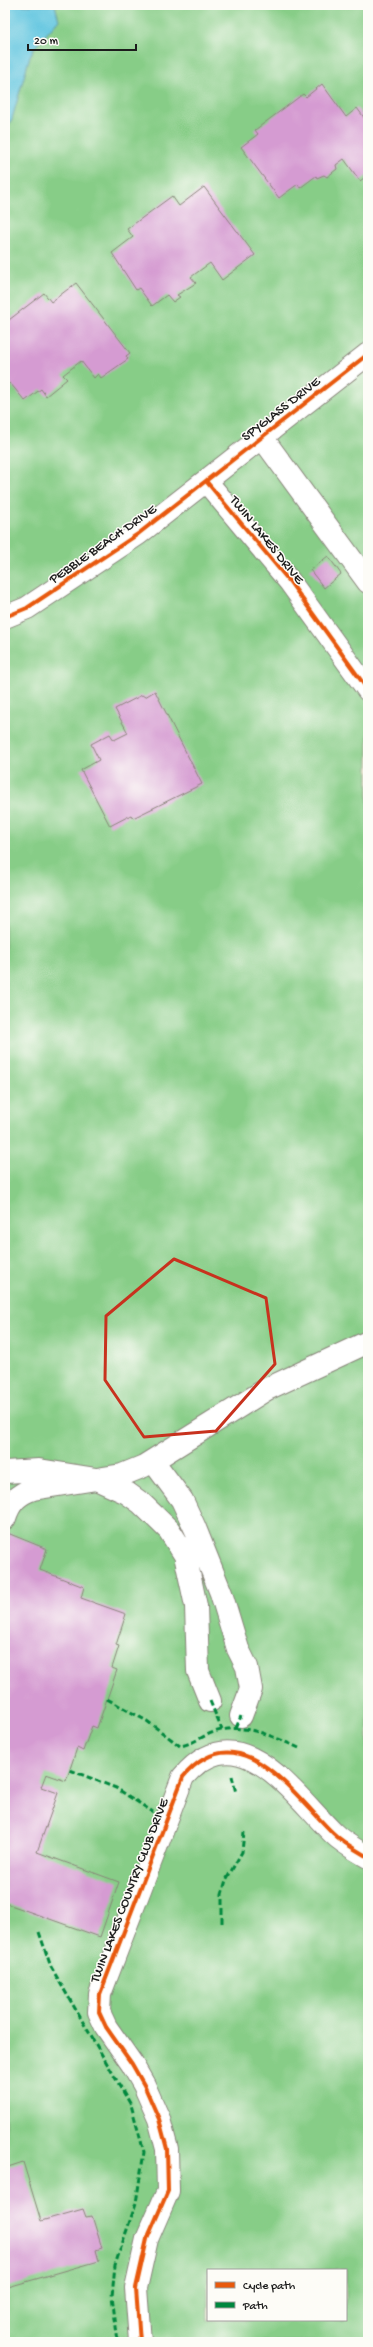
<svg xmlns="http://www.w3.org/2000/svg" width="373" height="2347" viewBox="0 0 373 2347" font-family="'Gochi Hand',sans-serif">
<style>
.green{fill:#87cd87;stroke:#527452;fill-rule:evenodd}
.water{fill:#62c6e0;stroke:#3f717e}
.building{fill:#d59bd2}
.lines{fill:none;stroke-linecap:round;stroke-linejoin:round}
.minor-casing{stroke:#888479;stroke-width:24}
.minor{stroke:#fff;stroke-width:22}
.quiet{stroke:#00873e;stroke-width:3;stroke-dasharray:6 3;stroke-linecap:butt}
.cycleway-casing{stroke:#fdfcf7;stroke-width:6}
.cycleway{stroke:#e8590c;stroke-width:4}
.marked{fill:none;stroke:#c8321e;stroke-width:3;stroke-linejoin:round}
.labels{text-anchor:middle;stroke-width:3;stroke-linejoin:round;paint-order:stroke}
.street-label{font-size:14px;fill:#1c1c1c;stroke:#fdfcf7}
</style>
<rect width="100%" height="100%" fill="#fdfcf7"/>
<filter id="ink" filterUnits="userSpaceOnUse"><feTurbulence type="fractalNoise" baseFrequency=".025" numOctaves="2"/><feDisplacementMap in="SourceGraphic" scale="8" xChannelSelector="R" yChannelSelector="G"/><feConvolveMatrix kernelMatrix="1 2 1 2 8 2 1 2 1" color-interpolation-filters="sRGB"/></filter>
<filter id="wash" filterUnits="userSpaceOnUse"><feTurbulence type="fractalNoise" baseFrequency=".012" numOctaves="4" result="noise"/><feDisplacementMap in="SourceGraphic" scale="16" xChannelSelector="R" yChannelSelector="G"/><feGaussianBlur stdDeviation="0.9" result="paint"/><feColorMatrix in="noise" values="0 0 0 0 0 0 0 0 0 0 0 0 0 0 0 0 0 1.4 0 .05"/><feComposite in="paint" operator="in"/></filter>
<g filter="url(#wash)">
<rect width="100%" height="100%" fill="#f5ebd6"/>
<path class="green" d="M5,5H368V2342H5ZM208,2270H346V2320H208Z"/>
<path class="water" d="M5,5H55L59,20L35,47L30,56L12,119L5,132Z"/>
<g id="blocks">
<path class="building" d="M322,84L346,117L357,108L368,123V175L360,181L344,159L336,165L337,169L327,177L324,175L317,178L316,176L300,188L298,184L279,198L241,147L258,134L255,130L303,94L306,97Z
M204,187L255,255L222,280L210,263L191,277L196,283L177,295L180,297L173,302L167,295L152,306L139,288L136,290L112,253L133,237L127,229L172,196L179,206Z
M76,283L130,353L126,356L128,359L101,378L98,374L94,378L81,361L63,375L67,379L46,396L41,389L25,401L10,383L8,385L5,382V323L44,293L51,302Z
M328,556L341,574L324,588L310,570Z
M155,691L202,784L133,818L131,815L110,826L81,770L99,760L91,744L110,734L114,740L128,733L115,709L142,695L145,697Z
M5,1532L47,1549L40,1570L84,1587L81,1598L126,1614L116,1645L119,1646L112,1668L117,1670L97,1728L92,1726L83,1751L77,1748L66,1781L46,1774L41,1787L58,1793L37,1852L119,1882L100,1937L5,1903Z
M23,2162L41,2221L83,2209L86,2217L92,2216L102,2248L96,2250L99,2261L8,2287L5,2276V2168Z"/>
</g>
</g>
<g filter="url(#ink)">
<use href="#blocks" fill-opacity="0" stroke="#888479" stroke-width="1"/>
<g class="lines">
<g class="minor-casing">
<path id="minor" d="M261,436L368,582
M206,481L290,582L368,690
M5,617L27,608L138,534L368,354
M153,1461L182,1500L195,1528L221,1593L238,1649L247,1667L251,1689L241,1716
M5,1472L39,1470L96,1479L127,1493L141,1503L169,1530L185,1555L196,1606L198,1671L210,1701
M5,1518C10,1502 18,1494 33,1489L122,1475L144,1466L267,1389L368,1342
M140,2342L136,2288L147,2239L168,2191L167,2149L159,2119L144,2085L132,2064L106,2027L99,2012L100,1994L183,1777C239,1711 293,1794 333,1833C343,1843 356,1850 368,1857"/>
</g>
<use href="#minor" class="minor"/>
<path class="quiet" d="M107,1699L147,1721L180,1746C193,1744 202,1736 214,1732C244,1722 272,1736 299,1748
M210,1701L222,1730
M236,1728L241,1716
M70,1770L116,1788L153,1812
M232,1776L236,1793
M222,1923V1894L226,1880L242,1852L244,1832
M39,1932L51,1967L131,2105L144,2152L136,2203L115,2265L112,2296L118,2342"/>
<g class="cycleway-casing">
<path id="cycleway" d="M206,481L290,582L368,690
M5,617L27,608L138,534L368,354
M140,2342L136,2288L147,2239L168,2191L167,2149L159,2119L144,2085L132,2064L106,2027L99,2012L100,1994L183,1777C239,1711 293,1794 333,1833C343,1843 356,1850 368,1857"/>
</g>
<use href="#cycleway" class="cycleway"/>
</g>
</g>
<path class="marked" d="M174,1259L266,1298L275,1364L216,1431L144,1437L105,1380L106,1316Z"/>
<g class="labels">
<g class="street-label">
<text transform="translate(280 408) rotate(-38)" y="5">SPYGLASS DRIVE</text>
<text transform="translate(268 539) rotate(51)" y="5">TWIN LAKES DRIVE</text>
<text transform="translate(102 543) rotate(-35)" y="5">PEBBLE BEACH DRIVE</text>
<text transform="translate(128 1890) rotate(-69)" y="5">TWIN LAKES COUNTRY CLUB DRIVE</text>
</g>
</g>
<rect width="373" height="2347" fill="none" stroke="#fdfcf7" stroke-width="20"/>
<rect x="207" y="2269" width="140" height="52" fill="#fdfcf7" stroke="#a3a29f"/>
<rect x="215" y="2282" width="20" height="6" fill="#e8590c" stroke="#a3a29f"/>
<text x="243" y="2289" font-size="12" fill="#1c1c1c">Cycle path</text>
<rect x="215" y="2302" width="20" height="6" fill="#00873e" stroke="#a3a29f"/>
<text x="243" y="2309" font-size="12" fill="#1c1c1c">Path</text>
<path d="M28 44v6h108v-6" fill="none" stroke="#1c1c1c" stroke-width="2"/>
<text x="34" y="44" font-size="12" fill="#1c1c1c" stroke="#fdfcf7" stroke-width="3" paint-order="stroke">20 m</text>
</svg>
